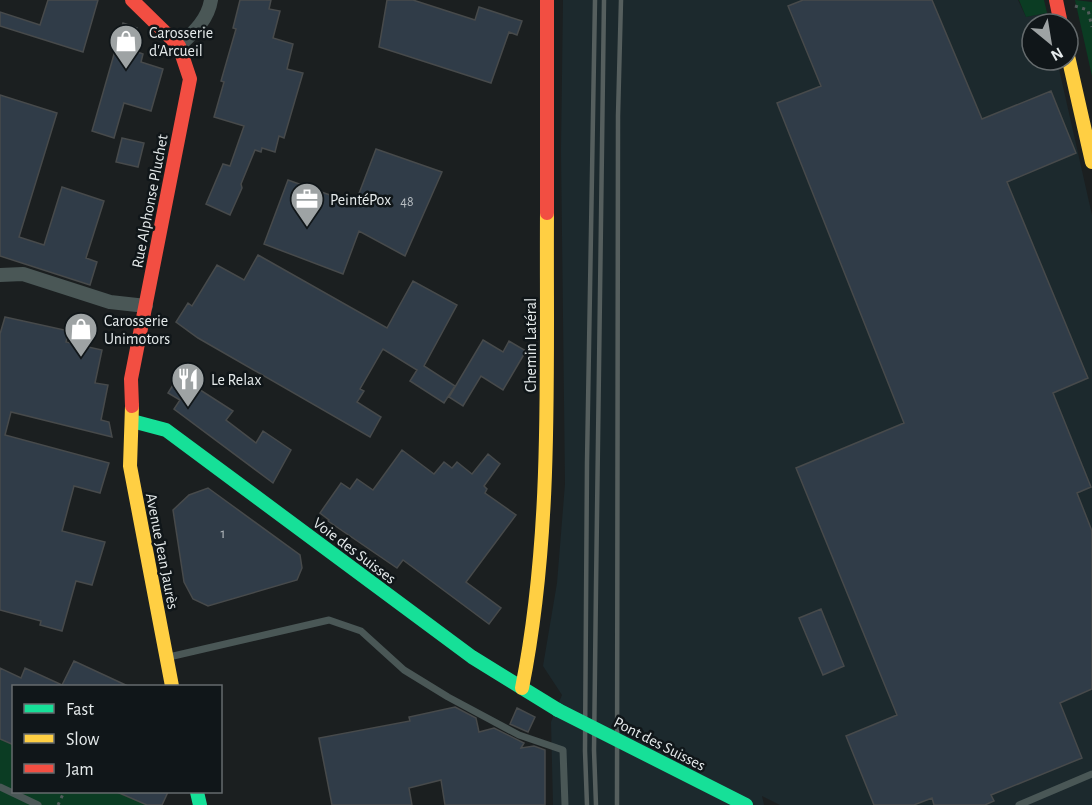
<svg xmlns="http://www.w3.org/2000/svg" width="1092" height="805" viewBox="0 0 1092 805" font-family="'Alegreya Sans',sans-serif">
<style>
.built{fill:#1c292d}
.green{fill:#0b3c23}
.building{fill:#303c48;stroke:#474a4b;stroke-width:1.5}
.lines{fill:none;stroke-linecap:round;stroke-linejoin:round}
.path{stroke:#515a5a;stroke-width:3;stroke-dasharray:3 4.5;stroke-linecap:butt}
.lane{stroke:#4a5756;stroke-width:7}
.street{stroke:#4a5756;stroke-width:14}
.fast{stroke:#16e098;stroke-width:14}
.slow{stroke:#ffcf43;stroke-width:14}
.jam{stroke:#f24e42;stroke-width:14}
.rail{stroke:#565f5e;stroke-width:4.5}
.fast-bridge{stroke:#16e098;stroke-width:14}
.labels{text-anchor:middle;stroke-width:5;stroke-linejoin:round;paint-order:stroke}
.number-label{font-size:14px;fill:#b8bec2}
.poi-label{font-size:16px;fill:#e5eaeb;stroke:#101619;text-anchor:start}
.street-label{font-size:16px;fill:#e5eaeb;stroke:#101619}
</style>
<rect width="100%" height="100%" fill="#1b1f20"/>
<path class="built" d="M563,0H1018L1026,17L1047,13L1049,24H1032V60H1057L1092,215V805H780L762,796L764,805H553L551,722L562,695L543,666L557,583L565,484L561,151Z"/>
<path class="green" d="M1019,0H1044L1047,13L1026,17Z
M1075,0L1092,2V76Z
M0,739L13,745L14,792H117L147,805H0Z"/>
<path class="building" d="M48,0H98L83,52L0,26V12L40,25Z
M240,0H271L269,9L280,11L273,38L293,44L287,69L303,73L284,138L279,136L275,152L262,148L261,152L255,150L241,184L242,188L230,215L206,204L223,164L230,166L244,126L214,117L224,82L221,81L236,29L233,28Z
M387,0H413L475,20L479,7L522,21L517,35L509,32L491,83L379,47Z
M803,0H932L982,119L1051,91L1076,153L1007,182L1088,378L1053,393L1091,487L1077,493L1092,531V689L1060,703L1082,758L991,795L994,801L985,805H934L932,798L914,805H874L846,736L897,715L796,468L904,423L777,103L821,86L788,6Z
M123,23L137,28L132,50L143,54L141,62L163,69L151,111L124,103L114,138L92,131Z
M0,95L57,113L19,237L44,245L62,187L104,201L86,258L97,262L90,285L0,256Z
M122,138L144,143L138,167L116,162Z
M376,149L442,172L405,256L359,231L343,274L264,244L288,180L355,204Z
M258,255L387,328L413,281L457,305L424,366L455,386L444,403L410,381L417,370L383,349L360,389L364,391L357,402L381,417L370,437L198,338L176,322L188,303L192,306L217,265L244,280Z
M5,317L69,331L66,342L102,350L95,383L108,385L101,420L109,422L112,437L11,412L5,435L109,463L100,493L74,486L62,531L105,542L92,585L76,581L62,631L40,625L41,621L0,610V334Z
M483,340L503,352L509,341L526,351L503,390L481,376L463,406L449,397Z
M178,377L190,385L191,384L233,411L226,420L256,443L263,431L291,450L273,483L174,409L180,400L168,393Z
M402,450L434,474L444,462L452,468L457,462L472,474L488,454L500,464L484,486L487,489L485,493L516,515L466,582L501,608L489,624L403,560L397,568L328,521L329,520L320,513L341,483L350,489L357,479L373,490Z
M208,488L300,555L302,568L297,580L208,606L193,599L184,582L173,510L189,495Z
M821,609L844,666L823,675L799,618Z
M74,661L130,687H14V745L0,739V668L21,678L25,668L62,685Z
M455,707L476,718L479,732L494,728L524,743L521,748L534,746L545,750V805H445L441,780L409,788L412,805H332L319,738L410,721L409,717Z
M517,708L535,717L528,732L510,724Z
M117,792H168L162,805H147Z"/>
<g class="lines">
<path class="path" d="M1075,6L1088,10L1092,27
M58,805L64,792"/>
<path class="lane" d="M169,657L329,620L361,631L404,670L448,697L519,735L563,750L565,805
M0,787L38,805
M1019,805L1092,774"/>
<path class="street" d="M179,46C193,33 208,20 211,0
M0,275L23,274L110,302L146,306"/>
<path class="fast" d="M132,421L166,430L472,657L558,710
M197,792L200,805"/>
<path class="slow" d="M1068,56L1092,162
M132,406L130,466L172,686
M522,688C553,532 546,371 547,213"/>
<path class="jam" d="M1056,0L1061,24
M547,213V0
M132,406L131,379L190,79L179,46L132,0"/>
<path class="rail" d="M587,805L585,751L587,463L595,0
M596,805L594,750L596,588L604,0
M617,805L618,116L621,0"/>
<path class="fast-bridge" d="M558,710L746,805"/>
</g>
<defs>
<g id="shop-pin" transform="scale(1.725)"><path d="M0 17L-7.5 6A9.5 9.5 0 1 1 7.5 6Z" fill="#9ea3a4" stroke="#101619"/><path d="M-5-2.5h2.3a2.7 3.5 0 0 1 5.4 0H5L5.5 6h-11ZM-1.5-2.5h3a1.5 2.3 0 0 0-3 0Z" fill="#fff"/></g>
<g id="office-pin" transform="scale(1.725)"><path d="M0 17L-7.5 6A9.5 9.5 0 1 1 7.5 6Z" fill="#9ea3a4" stroke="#101619"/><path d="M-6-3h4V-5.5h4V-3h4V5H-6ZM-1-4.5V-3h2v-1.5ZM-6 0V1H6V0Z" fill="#fff"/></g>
<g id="restaurant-pin" transform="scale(1.725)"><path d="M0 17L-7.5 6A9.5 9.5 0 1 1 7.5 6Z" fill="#9ea3a4" stroke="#101619"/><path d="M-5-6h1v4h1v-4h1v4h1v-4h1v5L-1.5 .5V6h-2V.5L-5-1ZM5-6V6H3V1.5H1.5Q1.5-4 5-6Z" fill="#fff"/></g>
</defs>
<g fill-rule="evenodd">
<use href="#shop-pin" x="126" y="41"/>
<use href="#office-pin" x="307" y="199"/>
<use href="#shop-pin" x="81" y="329"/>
<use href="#restaurant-pin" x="188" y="379"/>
</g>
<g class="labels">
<g class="number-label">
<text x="407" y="206">48</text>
<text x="223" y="538">1</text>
</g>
<g class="poi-label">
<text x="149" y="38">Carosserie<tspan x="149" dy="18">d'Arcueil</tspan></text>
<text x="330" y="205">PeintéPox</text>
<text x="104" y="326">Carosserie<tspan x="104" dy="18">Unimotors</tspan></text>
<text x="211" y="385">Le Relax</text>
</g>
<g class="street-label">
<text transform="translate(149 201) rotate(-79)" y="6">Rue Alphonse Pluchet</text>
<text transform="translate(530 345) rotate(-90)" y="6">Chemin Latéral</text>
<text transform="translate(355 550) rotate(37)" y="6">Voie des Suisses</text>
<text transform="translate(163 551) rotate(79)" y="6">Avenue Jean Jaurès</text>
<text transform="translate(660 743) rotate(27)" y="6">Pont des Suisses</text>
</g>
</g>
<rect x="12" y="685" width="210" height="108" fill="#101619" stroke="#656b6d" stroke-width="1.5"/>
<rect x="24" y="704" width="30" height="9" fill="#16e098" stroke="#656b6d" stroke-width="1.5"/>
<text x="66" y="715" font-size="18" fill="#e5eaeb">Fast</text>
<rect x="24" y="734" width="30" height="9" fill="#ffcf43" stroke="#656b6d" stroke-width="1.5"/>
<text x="66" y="745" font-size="18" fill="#e5eaeb">Slow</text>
<rect x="24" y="764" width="30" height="9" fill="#f24e42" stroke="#656b6d" stroke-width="1.5"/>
<text x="66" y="775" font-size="18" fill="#e5eaeb">Jam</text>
<g transform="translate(1050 42) rotate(150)"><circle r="28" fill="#101619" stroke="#656b6d" stroke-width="1.5"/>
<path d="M0-4.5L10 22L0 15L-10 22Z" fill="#9ea3a4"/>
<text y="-9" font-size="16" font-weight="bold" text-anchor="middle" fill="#e5eaeb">N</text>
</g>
</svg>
